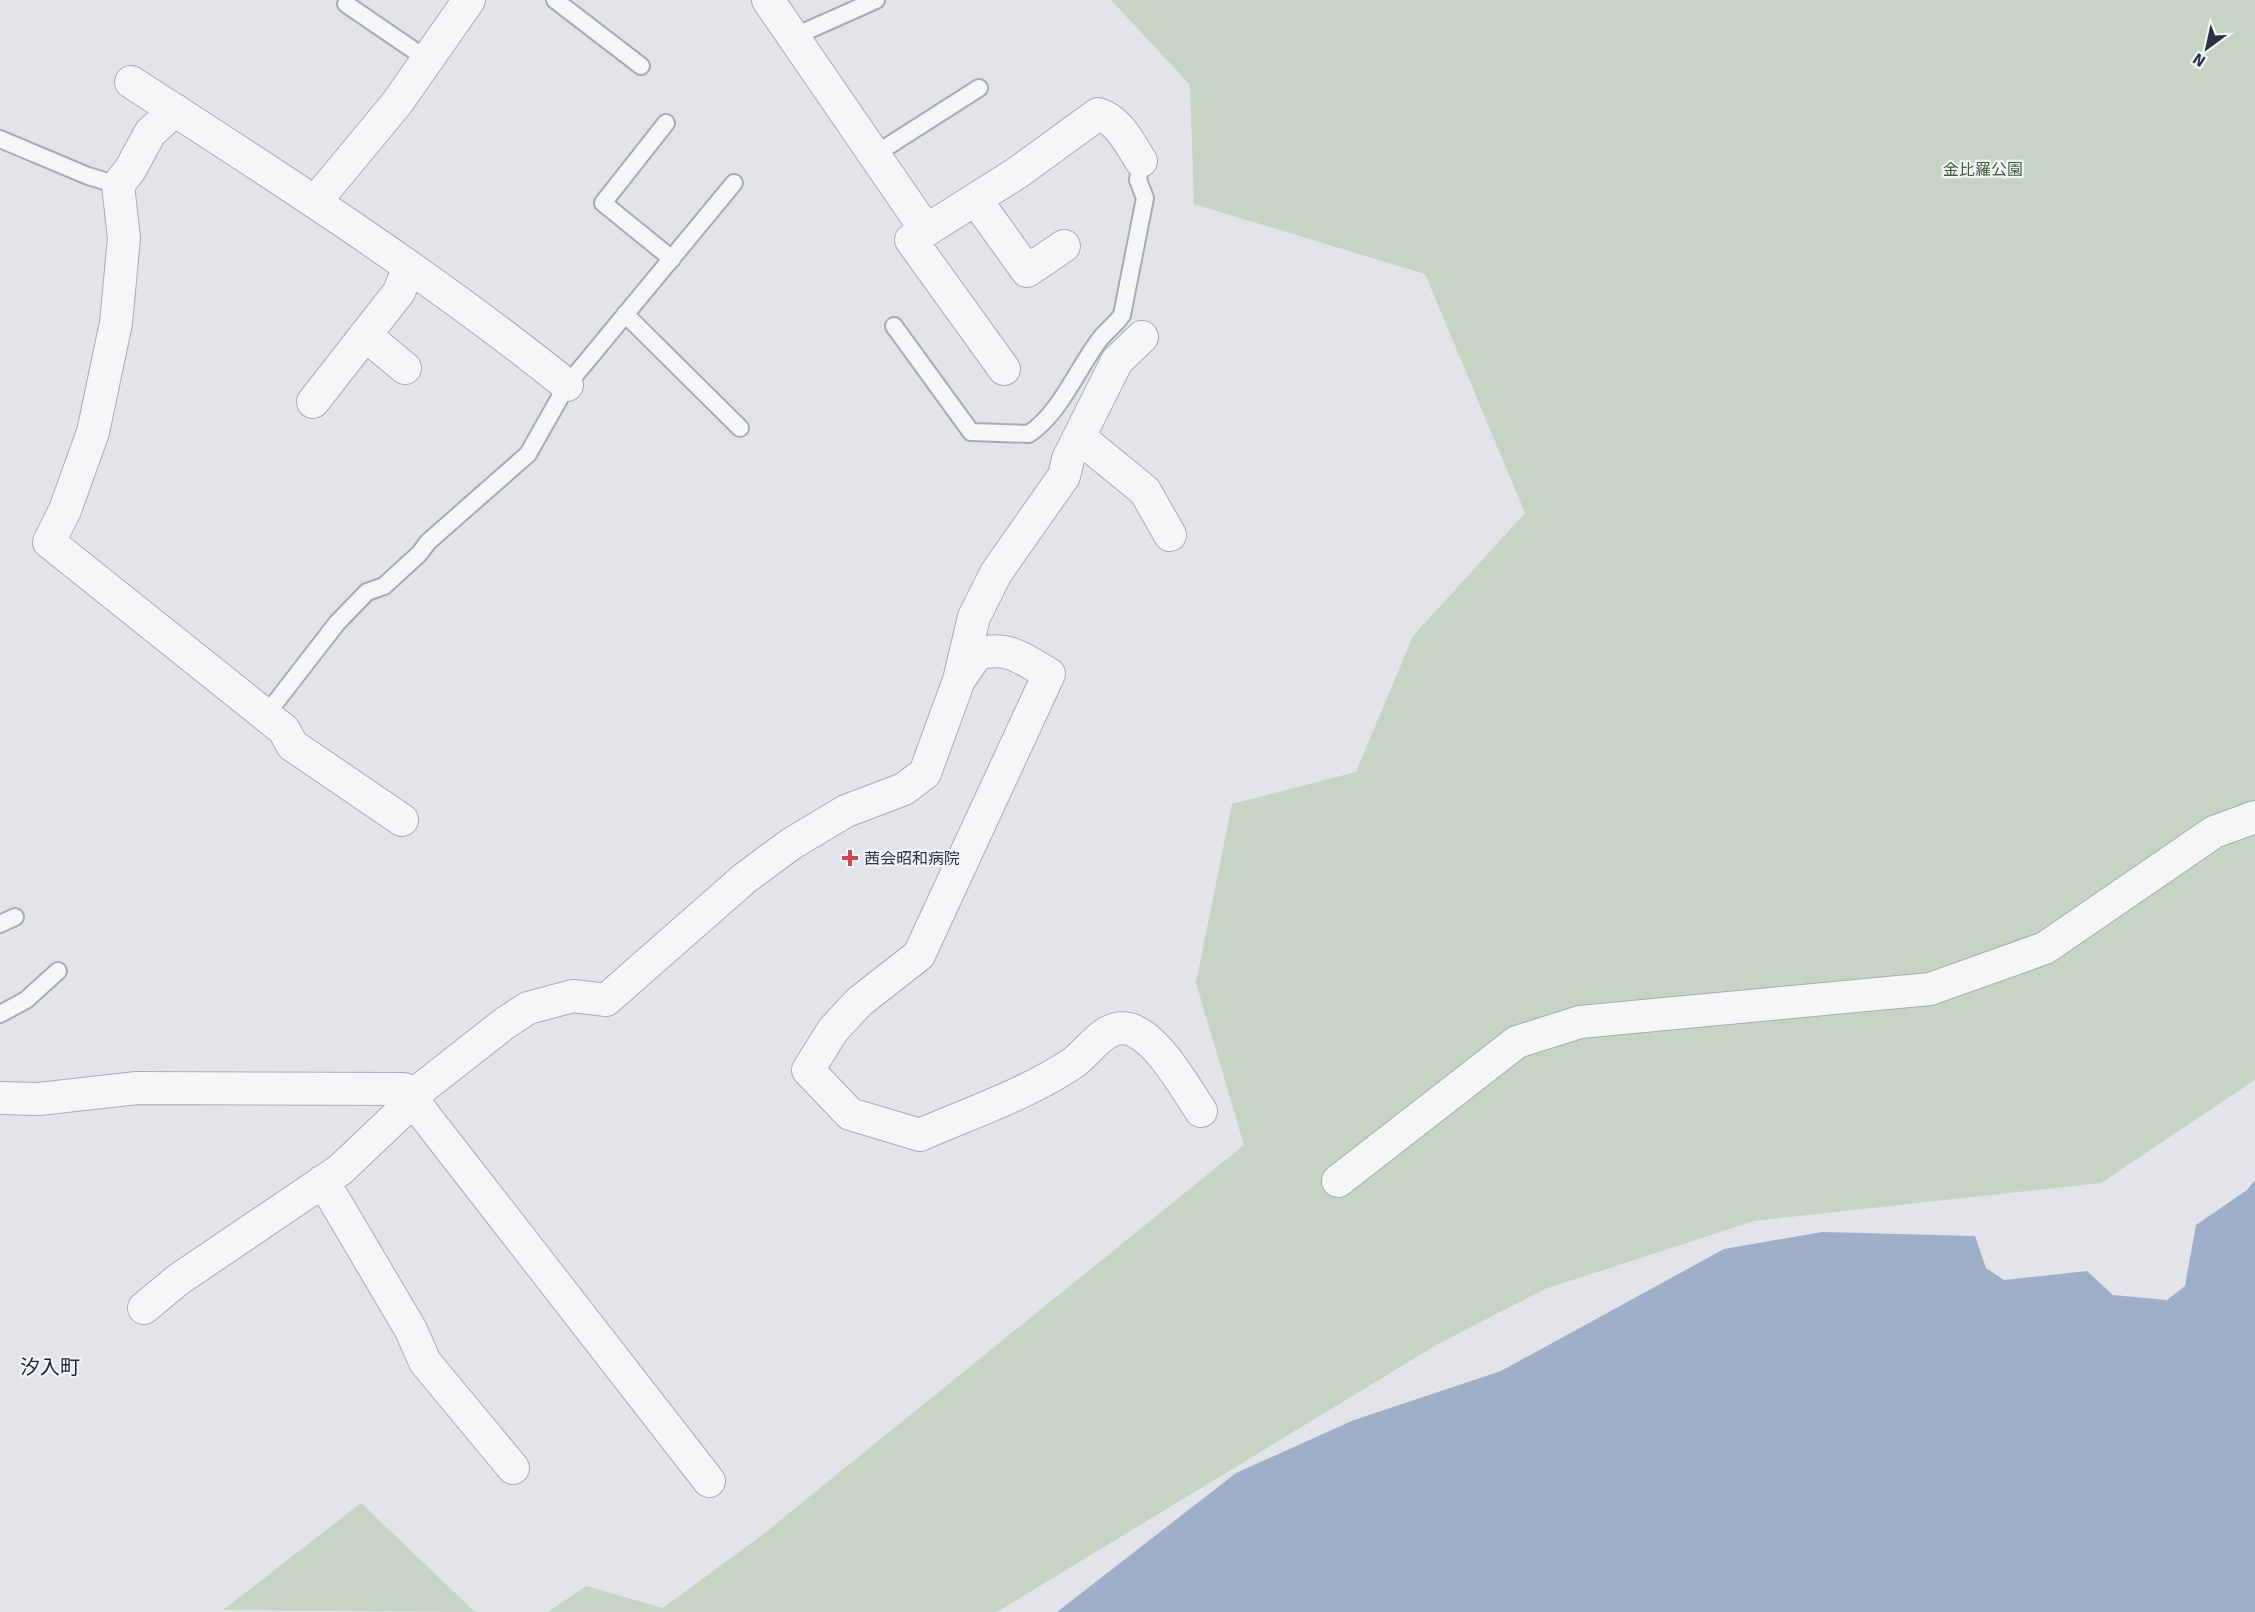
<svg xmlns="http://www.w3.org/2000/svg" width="2255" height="1612" viewBox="0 0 2255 1612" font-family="Signika,'Noto Sans JP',sans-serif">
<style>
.green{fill:#c6d4c3}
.water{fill:#9eafc9}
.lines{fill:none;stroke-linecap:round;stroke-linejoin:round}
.lane-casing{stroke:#a7abb4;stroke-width:20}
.street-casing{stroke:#a7abb4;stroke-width:34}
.lane{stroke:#f5f6f8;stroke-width:16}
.street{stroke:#f5f6f8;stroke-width:32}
.poi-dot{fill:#cc4a54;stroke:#f2f4f7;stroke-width:2}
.labels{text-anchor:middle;stroke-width:4.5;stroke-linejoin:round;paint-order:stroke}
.park-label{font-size:16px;fill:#3c5d38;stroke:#f2f4f7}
.poi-label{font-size:16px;fill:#2a3142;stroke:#f2f4f7;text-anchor:start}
.quarter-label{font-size:20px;fill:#1c2233;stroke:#f2f4f7}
</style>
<rect width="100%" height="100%" fill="#e2e4ea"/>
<path class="green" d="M1111,0H2255V1080L2101,1183L1754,1221L1545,1289L1438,1344L997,1612H548L586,1586L663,1608L762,1535L1244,1145L1196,983L1232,804L1356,772L1413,636L1525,513L1425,274L1194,204L1190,85Z
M361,1503L475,1612L223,1610Z"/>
<path class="water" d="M2255,1180V1612H1057L1236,1473L1354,1420L1501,1371L1724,1249L1822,1232L1975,1236L1986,1268L2004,1280L2087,1271L2113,1295L2167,1300L2185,1286L2196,1225L2247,1190Z"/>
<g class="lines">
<g class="lane-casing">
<path id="lane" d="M555,0L641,66
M346,4L428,60
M793,37L876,0
M666,123L603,203L672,259
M0,139L88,176L118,185
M874,155L979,88
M625,314L740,428
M894,326L971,432L1029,434C1061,412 1077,369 1100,339C1107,330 1116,324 1122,315L1145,198L1138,180L1141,161
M265,716L337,623L367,592L384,586L419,554L428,542L528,454L567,385L734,183
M0,924L15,917
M0,1014L26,1000L58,971"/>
</g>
<g class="street-casing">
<path id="street" d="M768,0L917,217L929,228
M131,82C280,178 429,274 567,385
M175,110L150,133L130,170L118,185L124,238L116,323L93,432L65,510L49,542L284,730L292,745L402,820
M976,200L1027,271L1064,246
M315,202L397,103L469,0
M365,335L405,368
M1004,369L911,240L1017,173L1098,114C1120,121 1129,143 1141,161
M313,402L399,292L409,267
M1079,437L1145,491L1170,535
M960,676L974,617L996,573L1064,476L1068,459L1117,361L1142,337
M0,1098L39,1099L137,1088L404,1089L709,1481
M323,1181L411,1330L425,1362L513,1468
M1338,1181L1517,1042L1580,1022L1930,989L2045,948L2214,832L2255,817
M144,1308L179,1279L340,1170L399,1114L412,1096L505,1023L528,1008L573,996L606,1000L745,878L791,844L846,811L904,789L925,773L959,680L977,654C1008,645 1023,659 1049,674L919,955L859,1002L833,1030L808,1070L850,1114L920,1135C970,1113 1027,1094 1073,1063C1090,1051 1105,1023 1129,1029C1158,1037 1185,1088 1201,1111"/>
</g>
<use href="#lane" class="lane"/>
<use href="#street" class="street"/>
</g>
<path class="poi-dot" d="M847 849h6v6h6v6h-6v6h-6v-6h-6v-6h6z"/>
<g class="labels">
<g class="park-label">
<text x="1983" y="175">金比羅公園</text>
</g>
<g class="poi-label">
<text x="864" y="864">茜会昭和病院</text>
</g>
<g class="quarter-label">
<text x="50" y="1374">汐入町</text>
</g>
</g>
<g transform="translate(2207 48) rotate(213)" stroke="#f2f4f7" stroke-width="4.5" paint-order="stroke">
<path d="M0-4.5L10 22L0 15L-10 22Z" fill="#2a3142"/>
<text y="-9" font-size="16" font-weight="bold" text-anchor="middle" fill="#2a3142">N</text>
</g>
</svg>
